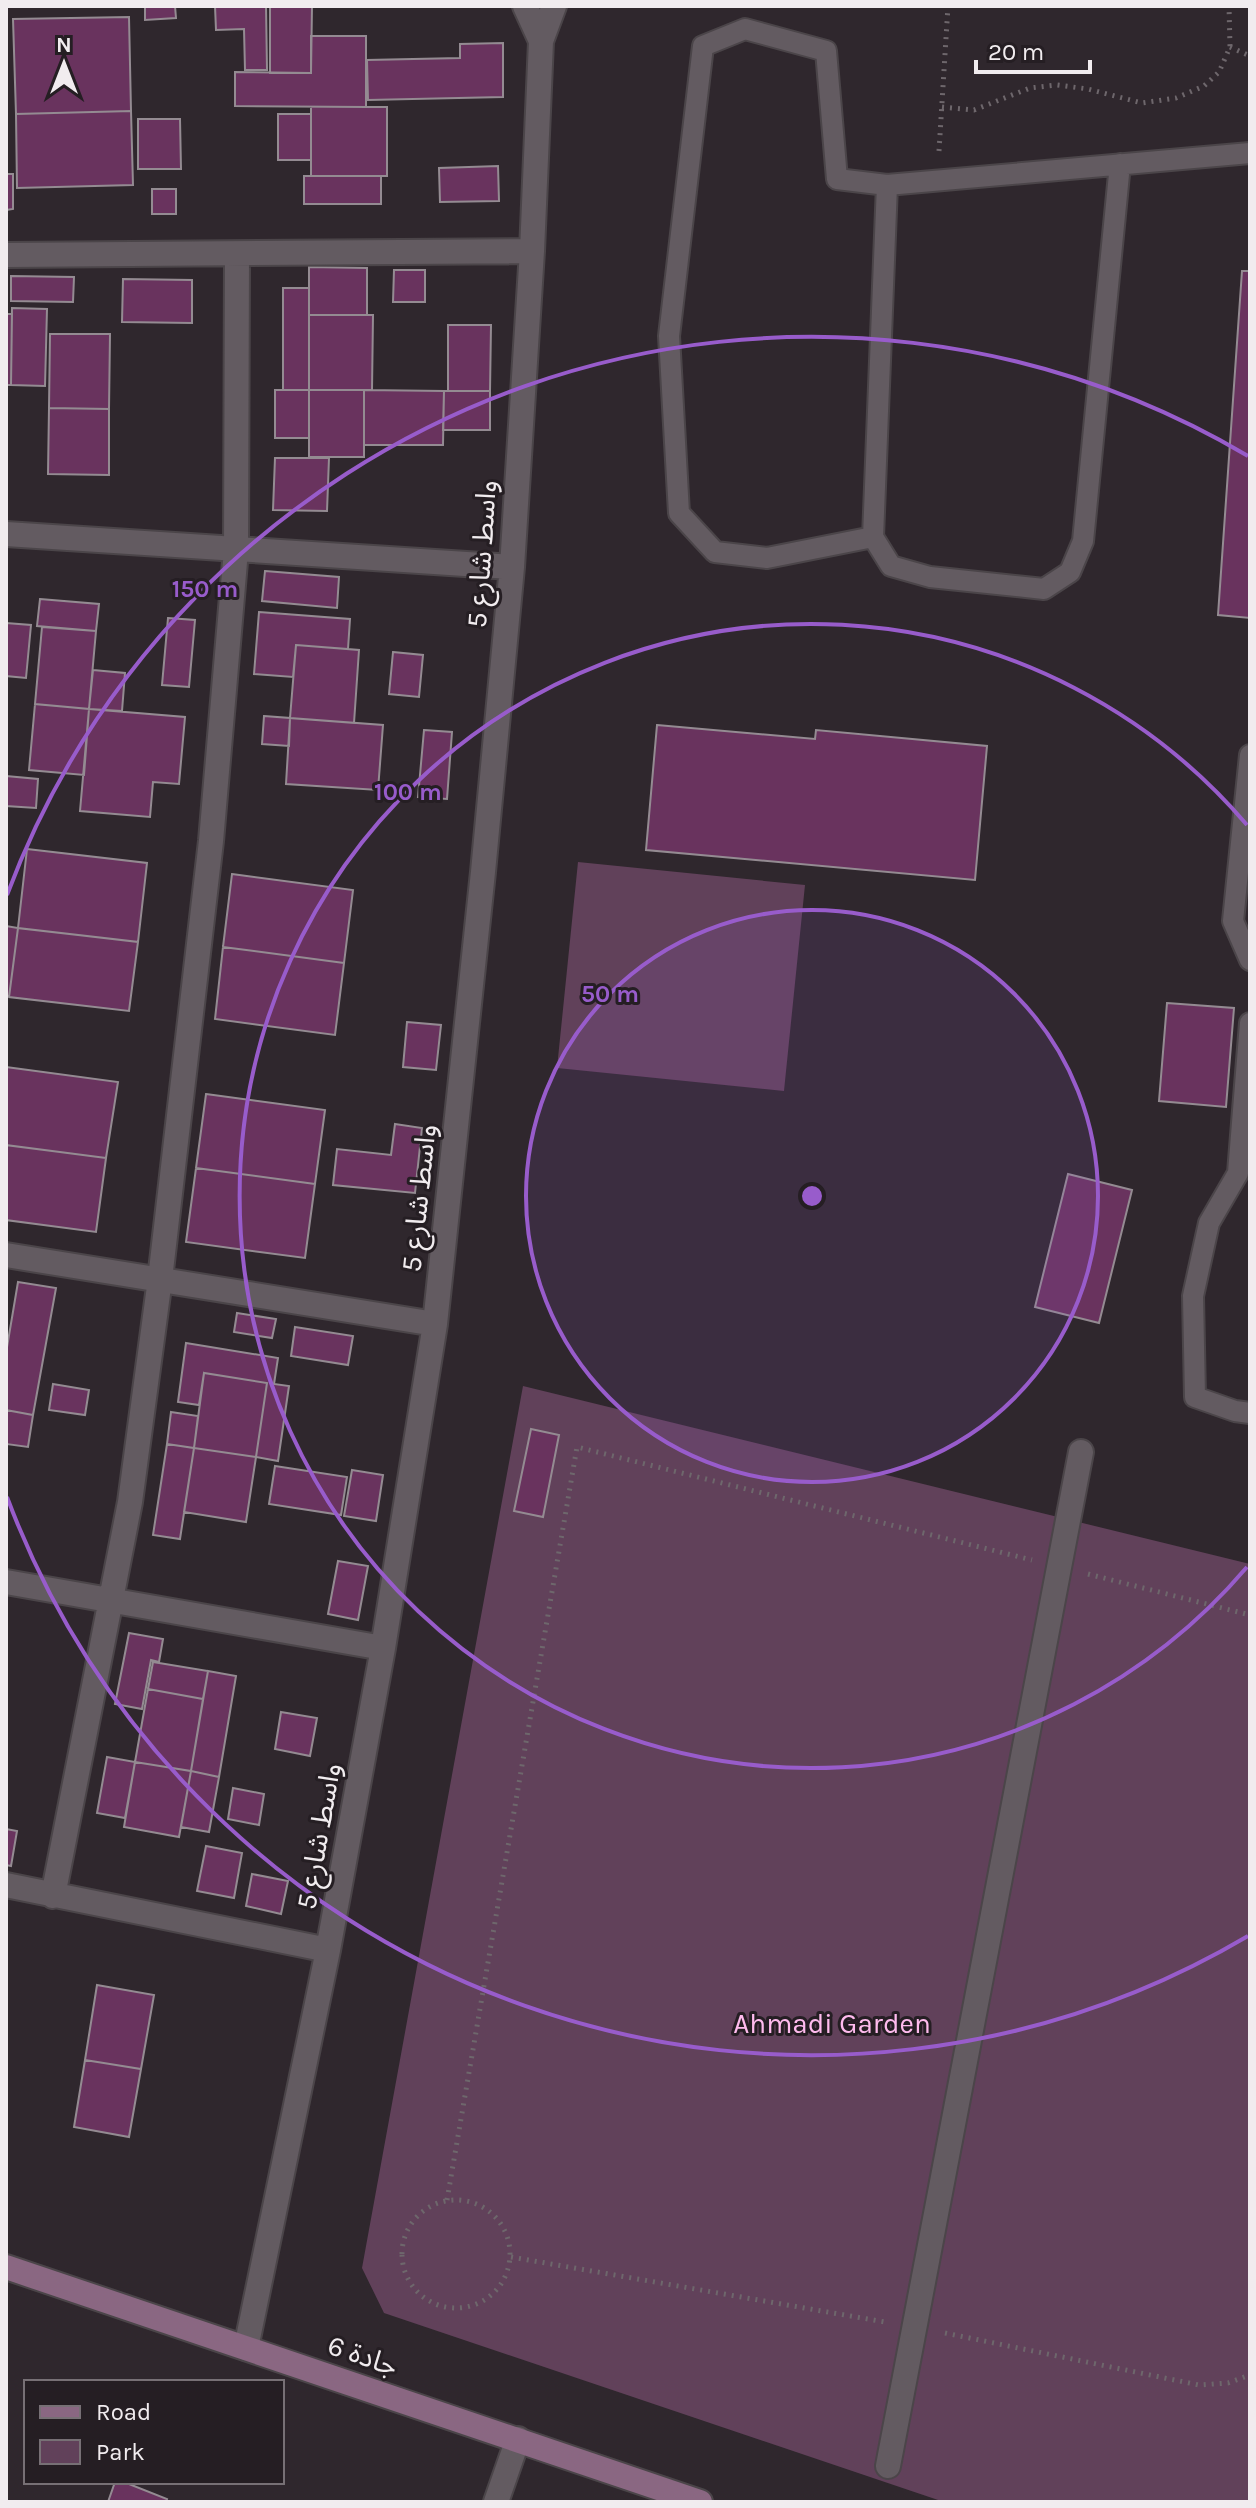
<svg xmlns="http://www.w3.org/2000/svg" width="1256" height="2508" viewBox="0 0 1256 2508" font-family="Karla,'Noto Sans Arabic',sans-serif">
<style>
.green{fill:#61415a}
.building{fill:#69335e;stroke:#948b92;stroke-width:2}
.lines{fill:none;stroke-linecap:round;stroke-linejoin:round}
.lane-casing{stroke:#4b4549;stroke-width:24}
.street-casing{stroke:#4b4549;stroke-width:28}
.secondary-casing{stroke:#4b4549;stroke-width:28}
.path{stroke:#6e676c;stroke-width:5;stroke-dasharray:2 6;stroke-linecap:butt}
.lane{stroke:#635b61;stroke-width:20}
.street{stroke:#635b61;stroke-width:24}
.secondary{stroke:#8a6782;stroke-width:24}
.ring{fill:none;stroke:#985ccb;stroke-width:4}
.labels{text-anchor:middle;stroke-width:6;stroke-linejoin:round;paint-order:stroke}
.street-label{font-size:28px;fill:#f1ecef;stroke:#251e23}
.park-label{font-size:28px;fill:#fbe;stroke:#251e23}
.centre{fill:#985ccb;stroke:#251e23;stroke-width:4}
.ring-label{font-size:24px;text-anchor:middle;font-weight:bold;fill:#985ccb;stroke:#251e23;stroke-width:6;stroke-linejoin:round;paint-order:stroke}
</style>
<rect width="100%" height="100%" fill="#2f272d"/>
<path class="green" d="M578,862L805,885L784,1091L557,1068Z
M523,1386L1250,1564V2502H944L384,2313L362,2268Z"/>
<path class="building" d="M145,6H175L176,18L145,20Z
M215,6H266L267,70H245L244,29L216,30Z
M270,6H312L311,73H270Z
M129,17L131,111L16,114L13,19Z
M311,36H366V107L235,106V72L311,73Z
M503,43V97L368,100L367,60L460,58V44Z
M311,107H387V176H311Z
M131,111L133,185L17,188L16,114Z
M278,114H311V160H278Z
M138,119H180L181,169H138Z
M498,166L499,201L440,202L439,168Z
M6,174H13V209L6,210Z
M304,176H381V204H304Z
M152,189H176V214H152Z
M309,267L367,268V315H309Z
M394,270H425V302H393Z
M1242,271H1250V618L1218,615Z
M11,276L74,277L73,302L11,301Z
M123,279L192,280V323L122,322Z
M283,288H309V390H283Z
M12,308L47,309L45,386L11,385Z
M6,314H12L11,385H6Z
M309,315H373L372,390H309Z
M448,325H491L490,391H448Z
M50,334H110L109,409L49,408Z
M275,390H309V438H275Z
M309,390H364V457H309Z
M364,390L444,391L443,445H364Z
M444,391H490V430H443Z
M49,408L109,409V475L48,474Z
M275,458H329L327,511L273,510Z
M265,571L339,577L337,608L262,601Z
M40,599L99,604L96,631L37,626Z
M259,612L350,619L348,649L296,645L293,677L254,674Z
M168,618L195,620L189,687L162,685Z
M6,623L31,625L26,678L6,676Z
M42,627L96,631L89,709L35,704Z
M296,645L359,650L354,723L290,718Z
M393,652L423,655L419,697L389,694Z
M93,670L125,673L122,711L89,709Z
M35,704L89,709L84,775L29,770Z
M89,709L185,717L179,784L153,782L150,817L80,811Z
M264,716L290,718L289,746L262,744Z
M290,718L383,725L378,790L286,784Z
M657,725L815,739L816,730L987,746L975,880L646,850Z
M424,730L452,732L447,799L418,797Z
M6,776L38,779L36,808L6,806Z
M27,849L147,863L138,942L18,928Z
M232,874L353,890L344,963L223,947Z
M6,926L18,928L9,997L6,996Z
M18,928L138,942L129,1011L9,997Z
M223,947L344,963L335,1035L215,1019Z
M1167,1003L1234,1008L1226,1107L1159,1101Z
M407,1022L441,1025L436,1070L403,1067Z
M6,1067L118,1082L106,1158L6,1145Z
M206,1094L325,1110L315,1184L196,1168Z
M395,1124L422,1128L415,1193L333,1185L337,1149L391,1155Z
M6,1145L106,1158L96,1232L6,1220Z
M196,1168L315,1184L305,1258L186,1242Z
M1068,1174L1132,1190L1099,1323L1035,1307Z
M18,1282L56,1288L33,1415L6,1410V1353Z
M237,1313L276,1319L272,1338L234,1332Z
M295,1327L353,1336L348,1365L291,1356Z
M186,1343L278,1358L274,1384L289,1386L278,1461L256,1457L267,1383L204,1373L199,1405L178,1402Z
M204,1373L267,1383L256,1457L194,1448Z
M53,1384L89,1390L85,1415L49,1410Z
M6,1410L33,1415L28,1447L6,1444Z
M171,1412L198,1416L194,1448L167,1444Z
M531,1429L559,1435L543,1517L514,1511Z
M167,1444L194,1448L180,1539L153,1535Z
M194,1448L256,1457L246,1522L184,1512Z
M275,1466L347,1477L341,1515L269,1504Z
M352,1470L383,1475L376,1521L344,1516Z
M338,1561L368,1566L358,1620L328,1614Z
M129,1633L163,1639L159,1662L151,1660L142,1709L115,1704Z
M153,1662L208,1671L203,1699L148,1689Z
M208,1671L236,1676L219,1777L191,1771Z
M148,1689L203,1699L191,1771L135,1762Z
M281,1712L317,1718L310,1756L275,1749Z
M107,1757L135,1762L125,1818L97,1813Z
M135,1762L191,1771L179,1837L124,1827Z
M191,1771L219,1777L209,1832L181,1827Z
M233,1788L264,1794L259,1825L228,1819Z
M6,1829L17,1831L11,1866L6,1865Z
M206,1846L242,1853L234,1898L197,1891Z
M252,1874L288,1881L281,1914L246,1906Z
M97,1985L154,1995L141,2069L85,2060Z
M85,2060L141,2069L129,2137L74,2127Z
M115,2482H124L167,2499L166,2502H108Z"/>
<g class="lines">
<g class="lane-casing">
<path id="lane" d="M887,185L873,537L891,566L930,577L1044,589L1070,572L1083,541L1120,164
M873,537L767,558L715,552L679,513L669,336L703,46L745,29L826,51L837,179L887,185L1250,153
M1250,755L1233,921L1250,960
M1250,1023L1238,1173L1209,1223L1193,1296L1195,1397L1235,1411L1250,1413"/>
</g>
<g class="street-casing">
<path id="street" d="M525,6L541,41
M6,255L532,251
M6,534L512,567
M6,1255L435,1324
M6,1582L383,1648
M6,1885L328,1950
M53,1896L130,1502L160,1279L211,841L236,550L237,255
M246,2348L328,1950L383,1648L435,1324L483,872L512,567L532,251L541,41L554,6
M888,2466L1081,1452
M496,2502L518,2439"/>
</g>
<g class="secondary-casing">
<path id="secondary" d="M6,2267L700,2502"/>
</g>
<path class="path" d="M1230,47L1250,56
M942,107L974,110L1030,88L1057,85L1088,89L1142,103L1176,98L1204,86L1219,72L1230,47L1229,6
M939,151L948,6
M1088,1574L1250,1615
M402 2254a54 54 0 1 1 108 0a54 54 0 1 1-108 0Z
M447,2200L577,1447L1032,1560
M511,2257L885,2322
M945,2333L1199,2385L1228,2383L1250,2375"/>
<use href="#lane" class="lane"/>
<use href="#street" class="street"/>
<use href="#secondary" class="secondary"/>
</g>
<circle cx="812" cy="1196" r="286" fill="#985ccb" fill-opacity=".12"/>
<g class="ring">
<circle cx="812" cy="1196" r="286"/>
<path d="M1247 1567A572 572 0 1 1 1247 825"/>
<path d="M1248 1936A859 859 0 0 1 7 1497M7 895A859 859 0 0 1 1248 456"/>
</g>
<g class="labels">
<g class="street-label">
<text transform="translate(481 554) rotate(-86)" y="10">واسط شارع 5</text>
<text transform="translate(418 1198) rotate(-84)" y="10">واسط شارع 5</text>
<text transform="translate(318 1836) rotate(-80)" y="10">واسط شارع 5</text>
<text transform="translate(363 2355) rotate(19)" y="10">جادة 6</text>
</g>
<g class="park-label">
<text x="832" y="2033">Ahmadi Garden</text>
</g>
</g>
<circle cx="812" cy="1196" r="12" class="centre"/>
<g class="ring-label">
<text x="205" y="597">150 m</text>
<text x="408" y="800">100 m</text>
<text x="610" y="1002">50 m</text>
</g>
<rect width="1256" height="2508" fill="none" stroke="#f1ecef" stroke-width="16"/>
<rect x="24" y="2380" width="260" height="104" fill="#251e23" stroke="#777075" stroke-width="2"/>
<rect x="40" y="2406" width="40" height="12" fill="#8a6782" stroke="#777075" stroke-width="2"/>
<text x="96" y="2420" font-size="24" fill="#f1ecef">Road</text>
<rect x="40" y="2440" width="40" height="24" fill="#61415a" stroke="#777075" stroke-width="2"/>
<text x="96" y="2460" font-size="24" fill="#f1ecef">Park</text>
<g transform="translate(64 64)" stroke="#251e23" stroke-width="6" paint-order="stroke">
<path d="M0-6L14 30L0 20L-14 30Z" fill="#f1ecef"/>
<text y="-12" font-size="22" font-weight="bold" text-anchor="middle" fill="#f1ecef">N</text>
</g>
<path d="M976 60v12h114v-12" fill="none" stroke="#f1ecef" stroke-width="4"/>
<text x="988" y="60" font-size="24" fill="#f1ecef" stroke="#251e23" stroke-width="6" paint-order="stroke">20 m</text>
</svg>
